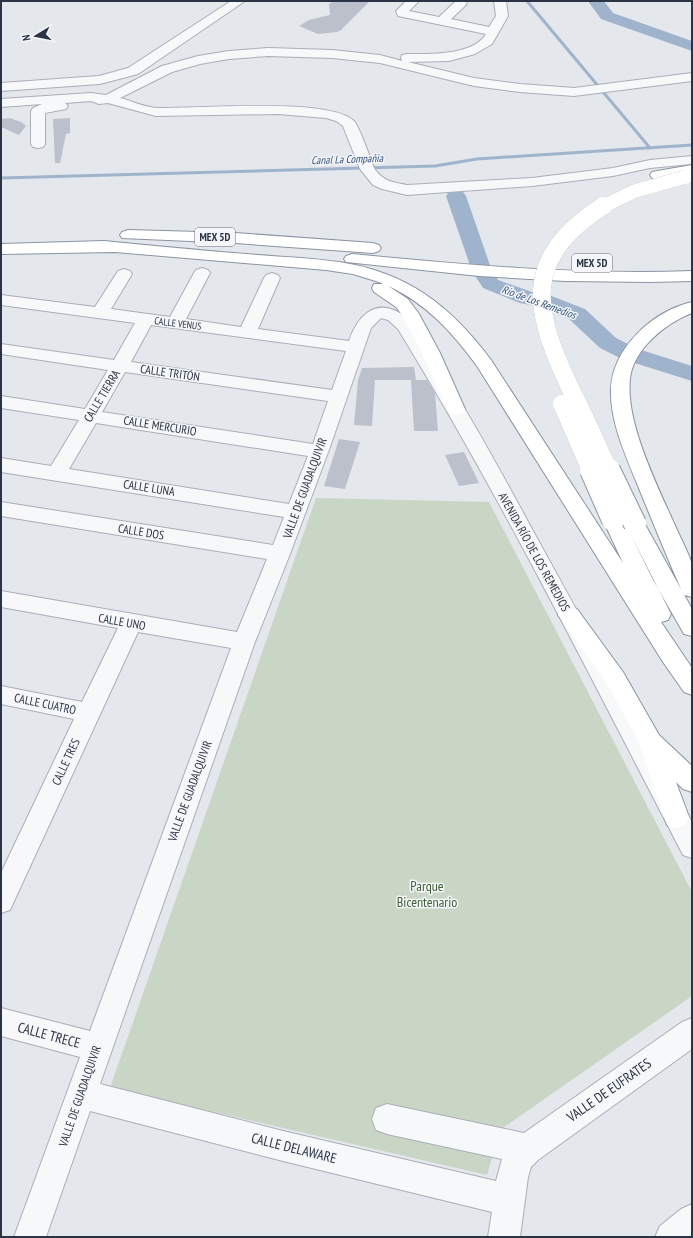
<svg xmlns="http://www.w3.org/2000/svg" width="693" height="1238" viewBox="0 0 693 1238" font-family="'PT Sans Narrow',sans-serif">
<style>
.green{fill:#c9d6c5}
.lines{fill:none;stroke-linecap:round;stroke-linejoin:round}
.stream{stroke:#9fb4cc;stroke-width:3}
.river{fill:#9fb4cc;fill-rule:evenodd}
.building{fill:#bbc0ca}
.minor-casing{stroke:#a9aeb7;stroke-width:2}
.highway-casing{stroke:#8b94a3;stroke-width:2}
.minor{fill:#f7f8fa;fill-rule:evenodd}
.highway{fill:#fff;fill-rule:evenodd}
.highway-bridge-far2-casing{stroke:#8b94a3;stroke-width:14;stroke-linecap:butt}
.highway-bridge-far1-casing{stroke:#8b94a3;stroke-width:18;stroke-linecap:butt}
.highway-bridge-casing{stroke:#8b94a3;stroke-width:24;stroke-linecap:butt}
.highway-bridge-far2{stroke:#fff;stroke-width:14}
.highway-bridge-far1{stroke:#fff;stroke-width:18}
.highway-bridge{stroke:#fff;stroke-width:22}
.labels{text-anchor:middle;stroke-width:3;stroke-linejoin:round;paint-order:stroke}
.far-street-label{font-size:10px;fill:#2b3445;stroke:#f4f6f9}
.far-water-label{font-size:11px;font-style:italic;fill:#34527a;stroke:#f4f6f9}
.shield{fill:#f4f6f9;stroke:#676e7b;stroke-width:1}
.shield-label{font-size:11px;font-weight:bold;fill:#2b3445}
.street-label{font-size:12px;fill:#2b3445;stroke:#f4f6f9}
.near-park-label{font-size:14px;fill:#3f6138;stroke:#f4f6f9}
.near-street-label{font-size:14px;fill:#2b3445;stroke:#f4f6f9}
</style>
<rect width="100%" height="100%" fill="#e4e7ec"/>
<path class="green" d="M316,498L489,502L692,892V996L500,1130L487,1175L110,1088Z"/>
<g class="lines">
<path class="stream" d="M527,1L650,148
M1,178L435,166L477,159L692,145"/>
<path class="river" d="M588,1H604L613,13L692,41V51L601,19Z
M456,190L463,192L466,196L492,271L498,280L532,292L549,295L585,309L616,338L638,349L692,366V381L622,359L600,348L569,319L536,306L520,303L483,288L472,271L446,196L449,192Z"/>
</g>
<path class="building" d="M334,1H370L341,30L337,32L318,34L299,26L309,20L330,15L329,4Z
M10,118L21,122L26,126L19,135L1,127V119Z
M70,118V133L66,134L60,163H55L53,119Z
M414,367L416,380H375L372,426L354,425L358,380L362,368Z
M411,380H427L435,393L438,431H414Z
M339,439L360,442L345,489L324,486Z
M464,452L479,483L459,486L445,455Z"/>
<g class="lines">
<g class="minor-casing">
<path id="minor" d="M231,1H245L138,74L100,84L1,91V83L99,76L128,68Z
M406,1H419L409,11L439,17L456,1H467L466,5L451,19L489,27L496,16L494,1H506L508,16L492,44L475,54L449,61L408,62L474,78L520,84L574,88L692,73V81L574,96L520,92L474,86L380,63L332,58L268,56L229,59L200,64L172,72L120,98C132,101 146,108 159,108C196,109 330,97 354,121C360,128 370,158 374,168C384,182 392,182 407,185L532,178L613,168L650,160L692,156V164L650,168L613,176L532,186L407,195L382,189L373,185L360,169L343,126L336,121L326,118L278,114L156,116L108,103L99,104L91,101L65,103L68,106L66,109L45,113V144L43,147L38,148L33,147L31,144V111L33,108L42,104L1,107V99L91,93L106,95L162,66L198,56L229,51L268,48L332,50L380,55L402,61L401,58L402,55L407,54C428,54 473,56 486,34L398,16L396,11Z
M202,268L208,270L210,273L186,319L241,327L264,278L266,275L272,273L278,275L280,278L258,329L349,341C357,317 374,298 400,313C417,323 440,368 451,386C480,433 506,481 532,529C586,627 639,724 692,822V858L683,855C591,678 502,499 398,329L388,320L381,318L371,328L330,447L290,554L255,642L100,1084L283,1131L496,1181L502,1159L387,1134L376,1130L372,1119L376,1108L387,1104L524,1133L682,1022L692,1018V1049L538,1160L531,1167L528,1177L520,1237H488L492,1212L283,1161L90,1111L46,1237H14L80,1057L1,1036V1008L90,1031L231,648L138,632L10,910L1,913V873L74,719L1,704V686L82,702L118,628L1,607V591L237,632L267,559L1,516V502L273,545L284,517L1,472V458L51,466L79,420L1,408V396L85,409L108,370L1,354V344L114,360L135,323L1,305V295L95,307L118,271L124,269L130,271L132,274L111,309L170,317L194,273L196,270ZM151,325L346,351L332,390L131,362ZM125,372L328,401L313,444L102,412ZM96,423L308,456L289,504L69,469Z
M692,1204V1237H655L660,1226L681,1209Z"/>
</g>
<g class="highway-casing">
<path id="highway" d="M692,165V173L657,179L652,178L650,175L652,172L657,171Z
M128,230L235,233L373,243L379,245L381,248L379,251L373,253L235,243L122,238L120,235L122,232Z
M104,241C155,246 206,251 258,255C285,257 312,258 339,262C407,272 451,306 491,360L623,563L603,520L606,515L613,513L620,515L625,524L628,519L635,517L642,519L692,609V636L684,634L652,578L631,535L671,614L668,620L661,622L692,668V695L684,692L663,662L477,366C453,333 426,303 388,286L408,299L419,314L440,353L465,409L463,413L456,415L449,413L447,409L422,353L402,315L396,307L374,292L372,288L374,284H383L379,282L353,274L326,270L115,252L1,254V244Z
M352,254C465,265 578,275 692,271V281L650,282L565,281L479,276L346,262L344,259L346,256Z
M692,302V313C666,323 633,349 630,379C625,423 659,489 677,530C682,541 688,552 692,564C693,573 692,587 692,597L684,595L681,589C666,555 652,520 638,486C626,456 610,422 611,390C612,348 653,311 692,302Z
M569,607L577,609L623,672L659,735L692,766V792L683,789L676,782L689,817L685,825L676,828L667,825L637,738L607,684L558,615L561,609Z"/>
</g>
<use href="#minor" class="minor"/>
<use href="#highway" class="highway"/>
<g class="highway-bridge-far2-casing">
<path id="highway-bridge-far2" d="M602,207L635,191L685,177"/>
</g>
<g class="highway-bridge-far1-casing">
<path id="highway-bridge-far1" d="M603,206C518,261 535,314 573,394C586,419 597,445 609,471
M562,404L591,471"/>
</g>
<g class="highway-bridge-casing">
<path id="highway-bridge" d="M591,470L613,520
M609,470L635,524"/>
</g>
<use href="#highway-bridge-far2" class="highway-bridge-far2"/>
<use href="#highway-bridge-far1" class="highway-bridge-far1"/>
<use href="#highway-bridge" class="highway-bridge"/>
</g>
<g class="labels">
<g class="far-street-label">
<text transform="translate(178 323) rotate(7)" y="4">CALLE VENUS</text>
</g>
<g class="far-water-label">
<text transform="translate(347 159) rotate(-2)" y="4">Canal La Compañia</text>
<text transform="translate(539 302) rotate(20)" y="4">Río de Los Remedios</text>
</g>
<g class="shield">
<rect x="195" y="228" width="40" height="18" rx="3"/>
<rect x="572" y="254" width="40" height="18" rx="3"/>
</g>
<g class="shield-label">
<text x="215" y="241">MEX 5D</text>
<text x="592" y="267">MEX 5D</text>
</g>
<g class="street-label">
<text transform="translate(170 373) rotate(8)" y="4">CALLE TRITÓN</text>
<text transform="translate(102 396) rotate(-59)" y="4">CALLE TIERRA</text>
<text transform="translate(160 426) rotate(9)" y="4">CALLE MERCURIO</text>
<text transform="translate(149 488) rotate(9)" y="4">CALLE LUNA</text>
<text transform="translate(305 488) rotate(-70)" y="4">VALLE DE GUADALQUIVIR</text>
<text transform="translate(141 532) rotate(9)" y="4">CALLE DOS</text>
<text transform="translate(534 552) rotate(61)" y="4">AVENIDA RÍO DE LOS REMEDIOS</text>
<text transform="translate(122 622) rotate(10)" y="4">CALLE UNO</text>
<text transform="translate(45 704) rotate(12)" y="4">CALLE CUATRO</text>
<text transform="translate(66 762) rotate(-65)" y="4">CALLE TRES</text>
<text transform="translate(190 791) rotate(-70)" y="4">VALLE DE GUADALQUIVIR</text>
<text transform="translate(80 1096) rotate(-71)" y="4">VALLE DE GUADALQUIVIR</text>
</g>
<g class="near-park-label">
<text x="427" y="891">Parque<tspan x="427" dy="16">Bicentenario</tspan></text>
</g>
<g class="near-street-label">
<text transform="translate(49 1035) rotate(15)" y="5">CALLE TRECE</text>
<text transform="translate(609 1090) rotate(-35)" y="5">VALLE DE EUFRATES</text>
<text transform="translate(294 1148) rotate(14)" y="5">CALLE DELAWARE</text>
</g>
</g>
<rect width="693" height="1238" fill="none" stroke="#2b3445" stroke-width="4"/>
<g transform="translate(36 36) rotate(260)" stroke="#f4f6f9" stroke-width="3" paint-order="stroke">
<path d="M0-3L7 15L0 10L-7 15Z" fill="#2b3445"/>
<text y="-6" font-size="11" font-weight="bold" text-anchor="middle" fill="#2b3445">N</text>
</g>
</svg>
